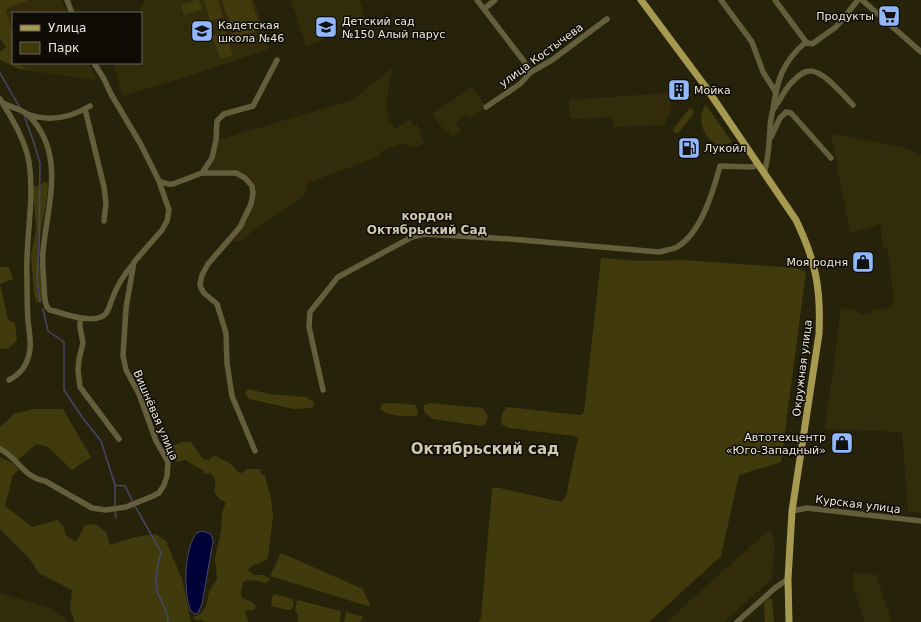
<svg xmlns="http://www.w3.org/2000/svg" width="921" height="622" viewBox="0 0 921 622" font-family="'DejaVu Sans',sans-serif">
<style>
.built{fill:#322c0b}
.green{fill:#413a0d}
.water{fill:#000038;stroke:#464669}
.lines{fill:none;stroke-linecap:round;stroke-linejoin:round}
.stream{stroke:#464669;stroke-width:1.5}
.minor{stroke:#645e3c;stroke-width:5.5}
.major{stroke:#a69950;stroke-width:7}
.labels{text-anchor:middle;stroke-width:3;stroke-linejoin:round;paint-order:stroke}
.poi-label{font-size:11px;fill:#ebe9da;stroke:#0e0c04;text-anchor:start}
.street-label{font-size:11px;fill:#ebe9da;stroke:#0e0c04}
.neighbourhood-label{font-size:12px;font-weight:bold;fill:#cec9ad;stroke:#0e0c04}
.district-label{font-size:15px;font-weight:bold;fill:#cec9ad;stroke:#0e0c04}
</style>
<rect width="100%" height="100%" fill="#27230b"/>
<path class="built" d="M30,0H62L67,13H13V34L6,12L7,9L9,7Z
M145,0H254L269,49L189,76L122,96L113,63H141V13H139Z
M291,0H360L366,21L306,47Z
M22,63H88L97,80L24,70Z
M392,67L386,104L389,120L396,129L409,119L414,126L417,124L424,144L410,148L404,143L379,152L380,156L308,183L305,194L289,206L249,234L241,241L235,242L232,241L242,228L255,193L236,171L206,170L218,140L353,100Z
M472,87L484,104L482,106L483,109L470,119L467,115L456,123L461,131L452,136L449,131L446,133L432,114Z
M668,93L672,109L664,125L613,127L612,117L570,119L569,100Z
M831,134L903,147L921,155V513L908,512L902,432L825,429L841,308L859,311V314L871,313V310L889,308L894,301L887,247L883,248L880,224L850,233Z
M769,530L772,534L775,541L772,579L724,622H666Z
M854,572L876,575L892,622H865L852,583Z
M0,593L50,608L69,622H0Z"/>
<path class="green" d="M0,0H30L9,7L6,12L13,34V63H22L24,70L19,69L0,60V51L6,47L0,38Z
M196,0H199L202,9L184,15L181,5Z
M204,0H218L223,17L210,21Z
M222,0H251L261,30L235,38Z
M225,31L233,56L220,59L212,35Z
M706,105L732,142C711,155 692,121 706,105Z
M691,108L694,111L692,116L678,133H674L673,129L689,109Z
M43,182L48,183C48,205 40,226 39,248C38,265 44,283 43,301L37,303L34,295L31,255L36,229L33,190L34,186H40Z
M601,258L637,261L682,260L796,268L806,272L781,462L739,475L721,556L649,622H479L481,617L492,489L495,487L562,502L566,496L578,438L575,436L509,428L501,424L502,413L507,407L577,415H581L584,412Z
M0,267H9L13,279L0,284L8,320L15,323L17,340L9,348L0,349Z
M248,389L269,394L306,397L314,402L313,408L294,409L249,399L245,393Z
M392,403L415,405L418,412L417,416C406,417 389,416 380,410L382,404Z
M430,403L483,408L488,416L485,425L482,426L433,419L425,413L423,406Z
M33,409H63L91,457L72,470L48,447L36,444L17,461L0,448V427L14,414Z
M183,442H191L203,459L209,460L214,455L231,464L238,472L242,473L247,469H260L261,474L265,476L271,499L273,516L268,557C264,565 252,562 248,570L254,575H263L270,579L266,583C258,582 250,578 243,582C237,606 245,594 256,606L254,610L245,611L246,615L248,619V622H204L202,620L198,621L194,619V617L200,614L206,607L209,592L217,579L215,558L221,531L222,513L226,502L219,499L214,491C216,484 217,478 210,473L204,474V471L185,460L177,462L163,449Z
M0,457L12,463L19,470L13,475L5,506L32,527L57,520L63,526L66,536L76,542L85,525L95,524L106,532L110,545L135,537L156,534L166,541L182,579L191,622H75L70,609L72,590L39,573L29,558L0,529Z
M281,553L363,589L371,607L270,576Z
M275,594L292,599L294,603L292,609L287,610L271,606L272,597Z
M769,598L772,600L774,622H765L764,602Z
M297,600L341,611L340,622H298V615L295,610Z
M346,612L364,617L359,622H344Z"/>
<path class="water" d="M202,531L211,534L213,541L202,604L198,613L195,614L191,611C183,594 184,547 197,533Z"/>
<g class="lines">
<path class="stream" d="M0,73L20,108
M24,115L34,143L40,163L39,250L37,278L40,302
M43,309L48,331L64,342V390L82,417L101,441L115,485L125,486L133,502
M115,485V507L116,518
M135,506L161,552C158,563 154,579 157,590C160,603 168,607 168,622"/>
<path class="minor" d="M67,0L72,13
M477,0L523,60L531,72
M721,0L752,42L763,72L775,91
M775,0L806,42L812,44L836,27L858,0
M862,0L921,52
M484,9L495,0
M0,99C12,118 25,140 29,162C35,201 25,240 27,278C27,293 27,307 28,321C29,330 31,340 30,349C28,364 22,373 9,380
M3,103C10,107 22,109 28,115C67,153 47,206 43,252C42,263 43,273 44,283C44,291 44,300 47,307L50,310C63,313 88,323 101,317C107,315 109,308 111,302C116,287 123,275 134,263
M486,107L520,84L531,72L552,60L607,19
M85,109L104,187L106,203L104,221
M773,110C780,101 784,90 792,82C797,77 803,71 810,71C823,70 844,96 853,105
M27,114C49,122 70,118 90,106
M771,137L780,118L786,112L791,113L831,158
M202,173L212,158L216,140L217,121L224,114L253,106L277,60
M764,173C769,158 769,143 770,128C770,121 772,115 773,109C777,80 783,61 806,42
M159,181L168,184H173L202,173H236L245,178L252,186L253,193L251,204L240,227L208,264L202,275L200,284L201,288L204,293L217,304L226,333L227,363L232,396L255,451
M80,318V327L83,343L79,359L78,371L80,387L119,439
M323,390L309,327L310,312L338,277L412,237L424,234L510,239L659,252C664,250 672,250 677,247C701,233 713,192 720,166L751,167L759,165
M0,449C17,457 24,478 45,481L92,508L106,510L126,507L153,496L159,493L164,485L167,476L168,462L156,441L139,394L126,370L123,356L126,308L134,262L162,230L167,221L169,210L159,181L140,143L111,94L104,79L94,63
M792,511L807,508L921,521
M737,622L775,588L788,579"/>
<path class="major" d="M641,0L705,86L796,220C816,262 821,288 819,334L792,511L788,579L789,622"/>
</g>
<defs>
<g id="supermarket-square" transform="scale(1.15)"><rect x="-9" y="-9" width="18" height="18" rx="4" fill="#91b8fd" stroke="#0e0c04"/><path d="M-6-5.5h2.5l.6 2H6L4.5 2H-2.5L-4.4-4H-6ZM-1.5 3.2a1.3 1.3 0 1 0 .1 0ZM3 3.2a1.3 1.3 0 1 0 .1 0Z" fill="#111"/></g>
<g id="school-square" transform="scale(1.15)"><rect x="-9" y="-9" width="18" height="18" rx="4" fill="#91b8fd" stroke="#0e0c04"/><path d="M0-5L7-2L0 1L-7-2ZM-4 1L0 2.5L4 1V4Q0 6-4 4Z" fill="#111"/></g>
<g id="building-square" transform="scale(1.15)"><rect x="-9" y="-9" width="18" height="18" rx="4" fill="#91b8fd" stroke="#0e0c04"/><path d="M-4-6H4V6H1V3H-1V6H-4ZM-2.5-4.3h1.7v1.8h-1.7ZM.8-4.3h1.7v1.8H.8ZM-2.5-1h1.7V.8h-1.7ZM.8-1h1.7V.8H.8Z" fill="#111"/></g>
<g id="fuel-square" transform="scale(1.15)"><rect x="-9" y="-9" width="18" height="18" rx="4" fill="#91b8fd" stroke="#0e0c04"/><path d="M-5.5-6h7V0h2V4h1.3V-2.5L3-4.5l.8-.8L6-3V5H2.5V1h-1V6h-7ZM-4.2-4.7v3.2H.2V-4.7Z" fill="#111"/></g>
<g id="shop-square" transform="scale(1.15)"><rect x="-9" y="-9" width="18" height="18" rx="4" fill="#91b8fd" stroke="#0e0c04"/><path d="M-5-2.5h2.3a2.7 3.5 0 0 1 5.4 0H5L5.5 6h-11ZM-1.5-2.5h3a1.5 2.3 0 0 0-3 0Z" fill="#111"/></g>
</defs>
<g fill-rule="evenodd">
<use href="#supermarket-square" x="889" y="16"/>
<use href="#school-square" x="326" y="27"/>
<use href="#school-square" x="202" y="31"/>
<use href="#building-square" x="679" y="90"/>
<use href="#fuel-square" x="689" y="148"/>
<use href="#shop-square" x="863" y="262"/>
<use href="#shop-square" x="842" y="443"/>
</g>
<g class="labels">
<g class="poi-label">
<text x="874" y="20" text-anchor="end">Продукты</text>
<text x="342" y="25">Детский сад<tspan x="342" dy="13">№150 Алый парус</tspan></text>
<text x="218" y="29">Кадетская<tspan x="218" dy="13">школа №46</tspan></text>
<text x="694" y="94">Мойка</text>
<text x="704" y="152">Лукойл</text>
<text x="848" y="266" text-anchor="end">Моя родня</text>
<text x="826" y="441" text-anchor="end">Автотехцентр<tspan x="826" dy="13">«Юго-Западный»</tspan></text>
</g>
<g class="street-label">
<text transform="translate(541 55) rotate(-36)" y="4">улица Костычева</text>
<text transform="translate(802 368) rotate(-83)" y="4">Окружная улица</text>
<text transform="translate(156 415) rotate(67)" y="4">Вишнёвая улица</text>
<text transform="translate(858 504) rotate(7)" y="4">Курская улица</text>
</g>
<g class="neighbourhood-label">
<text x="427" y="220">кордон<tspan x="427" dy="14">Октябрьский Сад</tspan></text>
</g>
<g class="district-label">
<text x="485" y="454">Октябрьский сад</text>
</g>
</g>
<rect x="12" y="12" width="130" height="52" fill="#0e0c04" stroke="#66645a"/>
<rect x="20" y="25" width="20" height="6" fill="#a69950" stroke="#66645a"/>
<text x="48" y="32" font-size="12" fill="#ebe9da">Улица</text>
<rect x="20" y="42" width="20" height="12" fill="#413a0d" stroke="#66645a"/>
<text x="48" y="52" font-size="12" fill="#ebe9da">Парк</text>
</svg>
